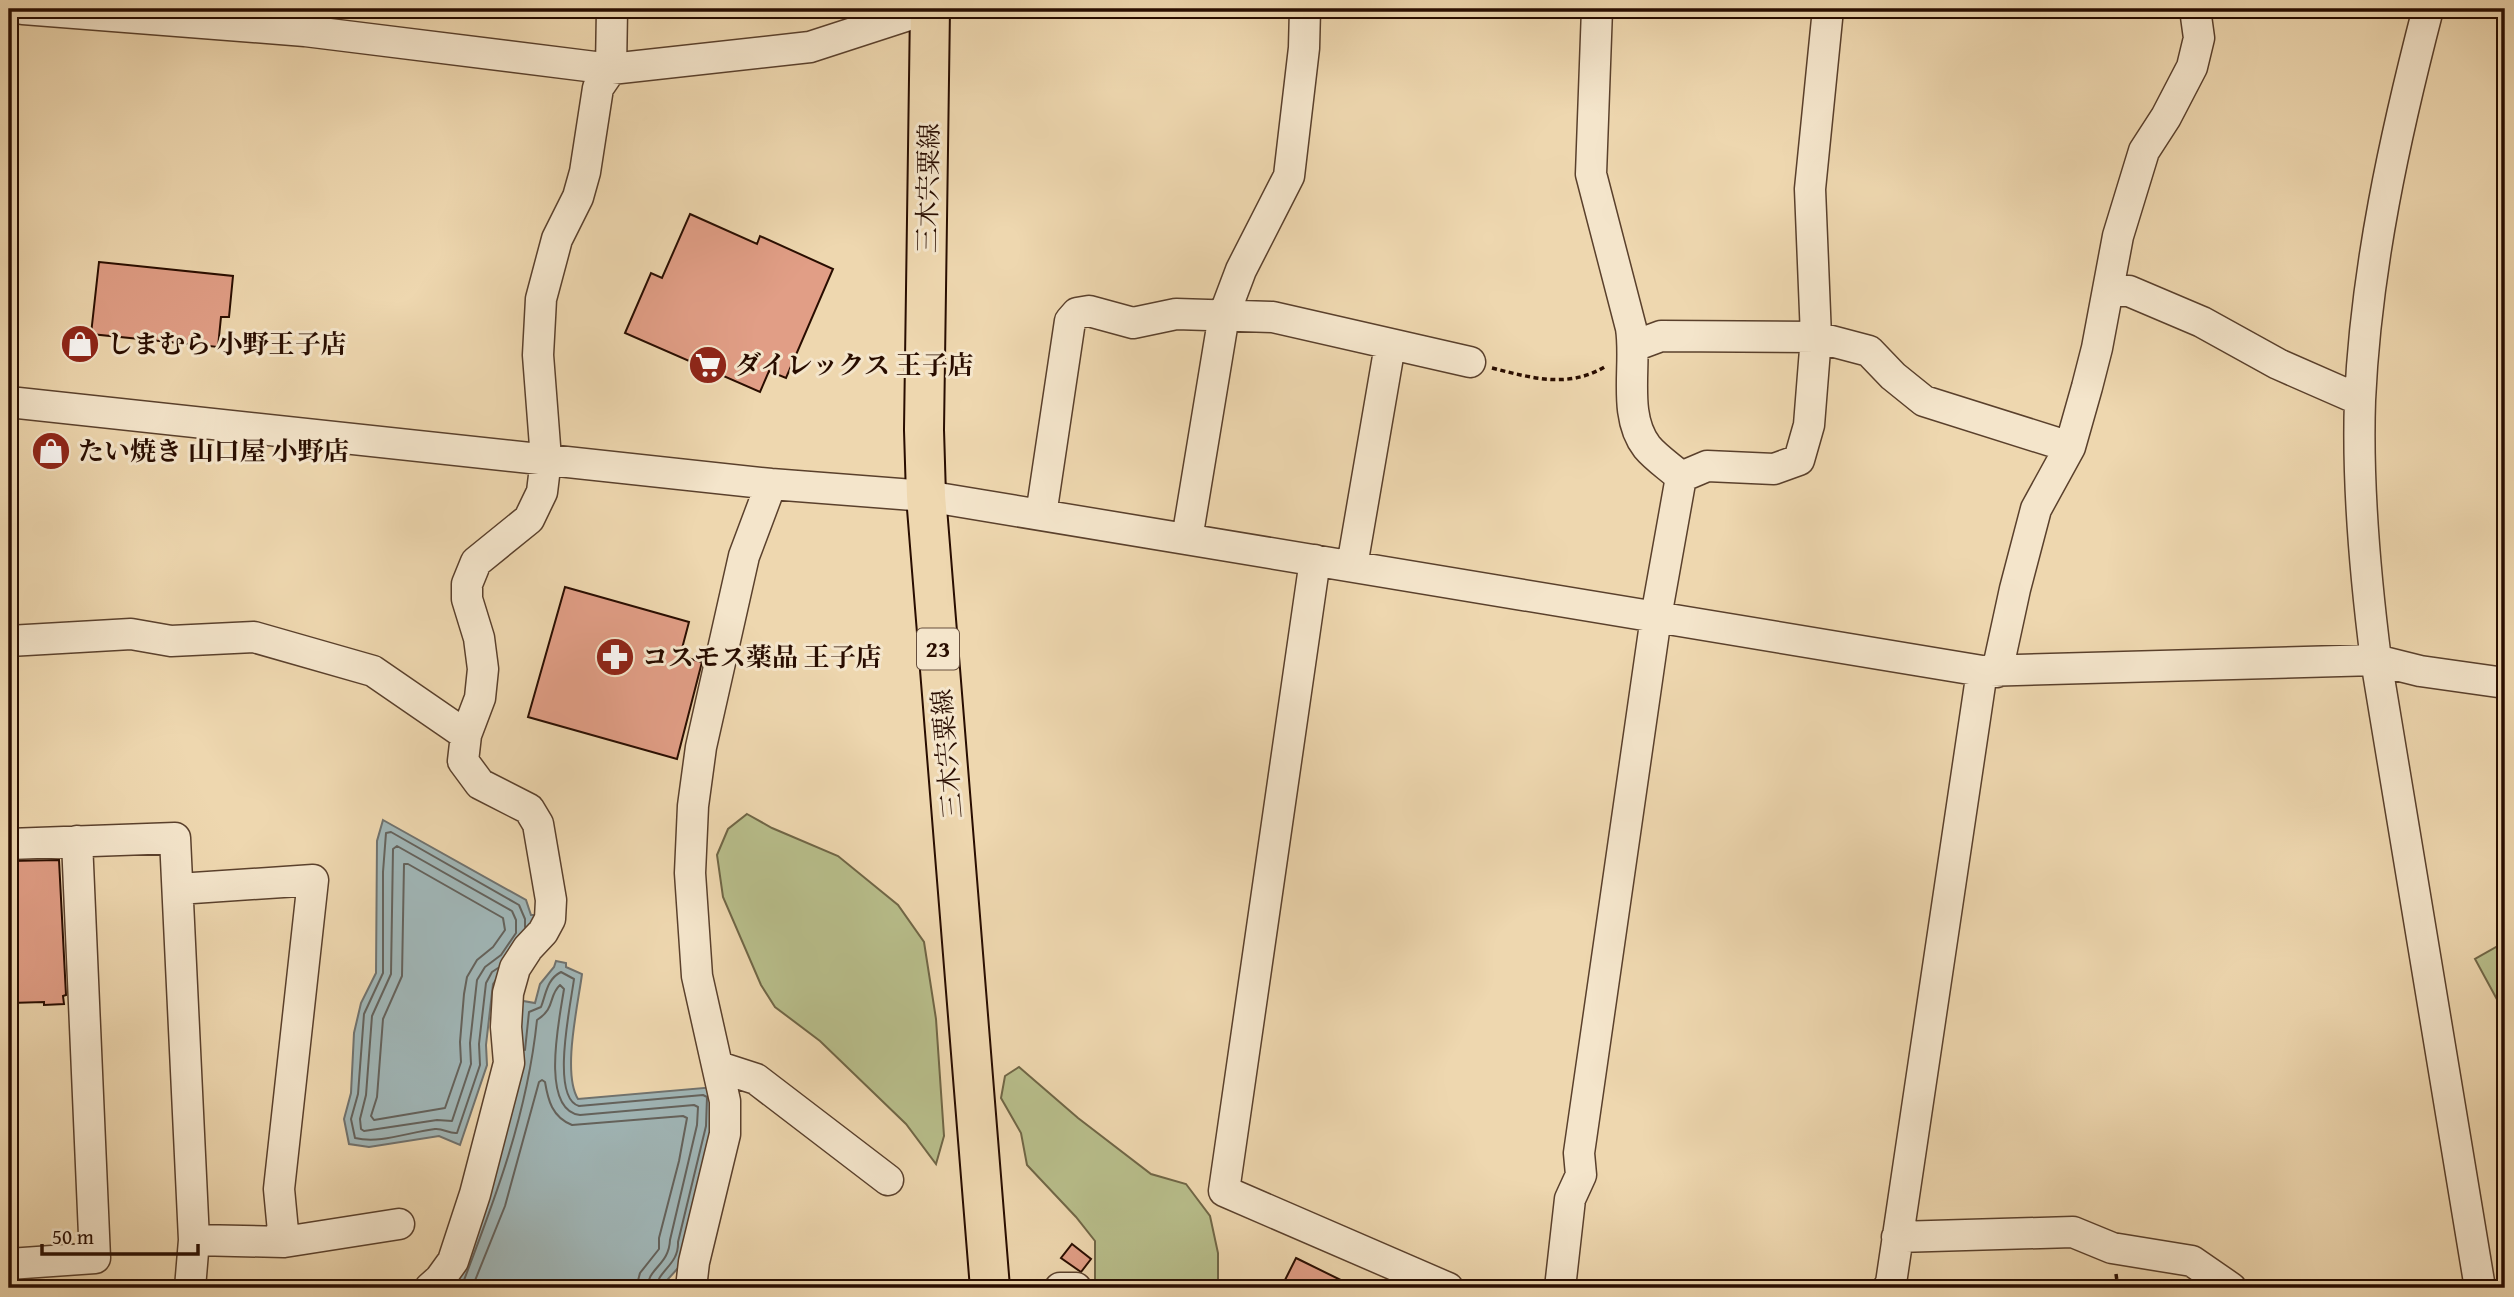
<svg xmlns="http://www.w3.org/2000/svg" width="2514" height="1297" viewBox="0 0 2514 1297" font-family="'Gentium Book Plus','Noto Serif JP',serif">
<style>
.green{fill:#b8be8b;stroke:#706646;stroke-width:2}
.water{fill:#a0b6b7;stroke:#70726e;stroke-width:2}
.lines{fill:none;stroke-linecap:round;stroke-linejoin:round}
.shore{stroke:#64625c;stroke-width:2}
.building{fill:#e19e86;stroke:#290d00;stroke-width:2}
.minor-casing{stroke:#5a402c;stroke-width:33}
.major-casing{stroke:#290d00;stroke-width:42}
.path{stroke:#290d00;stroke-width:3.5;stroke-dasharray:5 3.5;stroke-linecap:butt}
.minor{stroke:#f4e5cb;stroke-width:30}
.major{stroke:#eed7af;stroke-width:38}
.labels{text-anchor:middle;stroke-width:6;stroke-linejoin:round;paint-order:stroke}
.shield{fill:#f4e5cb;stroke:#664e3d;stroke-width:2}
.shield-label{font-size:24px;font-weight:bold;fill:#290d00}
.street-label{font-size:26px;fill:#290d00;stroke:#f4e5cb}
.poi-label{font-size:26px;font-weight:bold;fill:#290d00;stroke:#f4e5cb;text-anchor:start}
</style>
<rect width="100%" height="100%" fill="#eed7af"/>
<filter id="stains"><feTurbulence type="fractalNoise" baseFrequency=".00286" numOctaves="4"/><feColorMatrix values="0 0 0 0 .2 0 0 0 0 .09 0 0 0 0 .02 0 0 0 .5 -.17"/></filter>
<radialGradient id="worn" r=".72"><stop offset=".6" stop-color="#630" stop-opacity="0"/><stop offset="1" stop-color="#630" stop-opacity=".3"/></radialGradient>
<path class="green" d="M747,814L772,828L838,856L898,905L924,942L936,1019L944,1136L936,1164L906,1124L820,1041L775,1007L761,985L723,897L717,855L728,829Z
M2505,942V1005H2500L2475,959Z
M1019,1067L1078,1118L1151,1174L1186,1184L1210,1216L1218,1253V1279L1212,1288H1101L1095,1283V1241L1076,1217L1027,1165L1021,1133L1001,1098L1005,1076Z"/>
<path class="water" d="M383,820L526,900L531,915H541L493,984L486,1045L487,1065L460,1145L439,1136L369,1147L349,1144L344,1119L351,1093L354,1033L361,1003L376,973L377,841Z
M556,961L566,963V967L582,974C578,1005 562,1073 578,1099L715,1087L713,1126L679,1267L660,1288H444L523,1001L535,1003L540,984L554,967Z"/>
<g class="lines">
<path class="shore" d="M397,846L512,911L516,920V933L501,955L485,967L477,980L470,1043L471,1064L452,1121L437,1120L364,1131L361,1129L360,1119L366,1095L372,1016L391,974L393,849Z
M404,864H408L503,918L505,930L493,947L477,960L467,977L464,994L460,1042L461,1062L445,1108L374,1120L371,1116L377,1097L383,1019L402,976Z
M498,968L492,972L486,983L479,1044L480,1065L457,1133C449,1134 443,1128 435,1129C409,1132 381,1144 355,1138L351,1119L358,1094L364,1014L383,973V872L386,833L391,832L519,905L525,919V927
M525,1050L529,1012L541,1007C546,994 547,979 561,972L574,979C571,1003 550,1098 579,1106L703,1095L707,1097L706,1126L678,1242C679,1265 658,1270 656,1288
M461,1288C495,1199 527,1116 537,1020C556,1008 548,996 560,985L564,989C560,1016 539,1110 580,1115L694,1105L698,1107L697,1125L670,1240C669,1265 648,1268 647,1288
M472,1288L505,1206L539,1082L542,1080L545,1082C548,1100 552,1117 572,1125L683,1116L687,1118L679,1161L659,1238V1249L640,1273L636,1288"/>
</g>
<path class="building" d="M690,214L757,244L760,236L833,269L786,378L769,371L760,392L625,333L651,273L662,278Z
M99,262L233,276L229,317H221L218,347L91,334Z
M565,587L689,622L680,656L702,662L677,759L528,717Z
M59,860L66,995L63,996L64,1004L44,1005V1002L10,1003L9,861Z
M1072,1244L1091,1259L1081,1272L1061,1258Z
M1296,1258L1357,1288H1281Z"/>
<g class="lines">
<g class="minor-casing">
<path id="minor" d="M23,9L305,31L611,69L810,47L927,9
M2428,9C2395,136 2366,268 2360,400C2357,487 2365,574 2376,660L2480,1288
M2108,291H2129L2202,322L2278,364L2360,400
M1634,346L1661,336L1816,337L1869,351L1893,376L1924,401L2070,447
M9,402L771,484L926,496L1982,671L2376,660L2420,671L2505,683
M1681,477L1707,466L1774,469L1799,460L1809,425L1816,337L1810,189L1828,9
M1041,515L1070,321L1077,313L1089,311L1133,323L1176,314L1273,317L1470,362
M1187,539L1224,315L1241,270L1289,176L1304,48L1305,9
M1315,560L1224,1191L1448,1288
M1352,566L1390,345
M9,641L131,634L171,641L254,637L373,671L466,735
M1997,672L2015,589L2036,509L2070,447L2087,387L2097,348L2118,236L2144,151L2166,117L2192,67L2199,38L2195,9
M9,844L175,838L194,1240L190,1288
M178,889L313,880L279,1189L284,1242
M719,1067L756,1079L888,1180
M1897,1237L2073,1232L2112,1248L2192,1261L2231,1288
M194,1240L284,1242L399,1224
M9,1264L95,1258L77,841
M430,1288L440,1279L453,1261L475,1194L509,1063L506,1027L508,993L515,968L528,948L543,932L550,919L551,900L538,824L529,809L480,784L463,761L466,735L480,698L483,669L479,638L467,599V584L476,562L529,519L542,492L546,459L538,355L541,299L557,239L578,197L585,172L598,88L611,69L612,9
M691,1288L694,1262L725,1134V1101L697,976L690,873L693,806L701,747L744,556L771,484
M1060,1288H1076
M1560,1288L1570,1199L1581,1175L1579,1153L1656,617L1681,477C1670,467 1656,458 1647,447C1622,415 1637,365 1631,328L1591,174L1597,9
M1888,1288L1891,1283L1982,671"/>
</g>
<g class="major-casing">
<path id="major" d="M930,9L924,430L926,496L990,1288"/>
</g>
<path class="path" d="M1492,368C1532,378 1569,389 1606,366
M2116,1274L2118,1288"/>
<use href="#minor" class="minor"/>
<use href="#major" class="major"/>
</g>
<defs>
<g id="shop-disc" transform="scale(2.0125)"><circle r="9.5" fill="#8f2418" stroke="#f4e5cb"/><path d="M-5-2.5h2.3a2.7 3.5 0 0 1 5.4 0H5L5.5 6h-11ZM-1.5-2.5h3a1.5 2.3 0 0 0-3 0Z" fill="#fff"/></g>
<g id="supermarket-disc" transform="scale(2.0125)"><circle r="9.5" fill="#8f2418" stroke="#f4e5cb"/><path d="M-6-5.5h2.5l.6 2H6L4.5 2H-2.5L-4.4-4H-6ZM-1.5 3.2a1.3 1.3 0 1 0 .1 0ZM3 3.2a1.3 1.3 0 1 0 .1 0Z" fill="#fff"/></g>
<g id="pharmacy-disc" transform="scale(2.0125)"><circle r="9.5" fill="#8f2418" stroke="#f4e5cb"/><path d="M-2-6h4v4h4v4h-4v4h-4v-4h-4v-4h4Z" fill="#fff"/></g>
</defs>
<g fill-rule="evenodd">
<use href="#shop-disc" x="80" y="344"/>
<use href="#supermarket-disc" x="708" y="365"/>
<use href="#shop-disc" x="51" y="451"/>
<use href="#pharmacy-disc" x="615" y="657"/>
</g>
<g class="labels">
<rect class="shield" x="917" y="628.5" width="42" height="41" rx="5"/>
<g class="shield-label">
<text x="938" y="657">23</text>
</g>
<g class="street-label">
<text transform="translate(928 188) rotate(-89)" y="9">三木宍粟線</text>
<text transform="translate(947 754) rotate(-95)" y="9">三木宍粟線</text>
</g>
<g class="poi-label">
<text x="107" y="353">しまむら 小野王子店</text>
<text x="735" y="374">ダイレックス 王子店</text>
<text x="78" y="460">たい焼き 山口屋 小野店</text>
<text x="642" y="666">コスモス薬品 王子店</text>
</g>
</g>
<rect width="2514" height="1297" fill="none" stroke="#eed7af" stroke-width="35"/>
<rect x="10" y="10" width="2493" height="1276" fill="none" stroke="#290d00" stroke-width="3.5"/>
<rect x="18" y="18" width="2479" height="1262" fill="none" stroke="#290d00" stroke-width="2"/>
<path d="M42 1244v10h156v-10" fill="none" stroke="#290d00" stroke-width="3.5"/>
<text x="52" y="1244" font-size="21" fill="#290d00" stroke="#f4e5cb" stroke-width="5" paint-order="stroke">50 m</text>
<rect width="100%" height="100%" filter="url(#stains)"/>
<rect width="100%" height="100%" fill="url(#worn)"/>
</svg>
